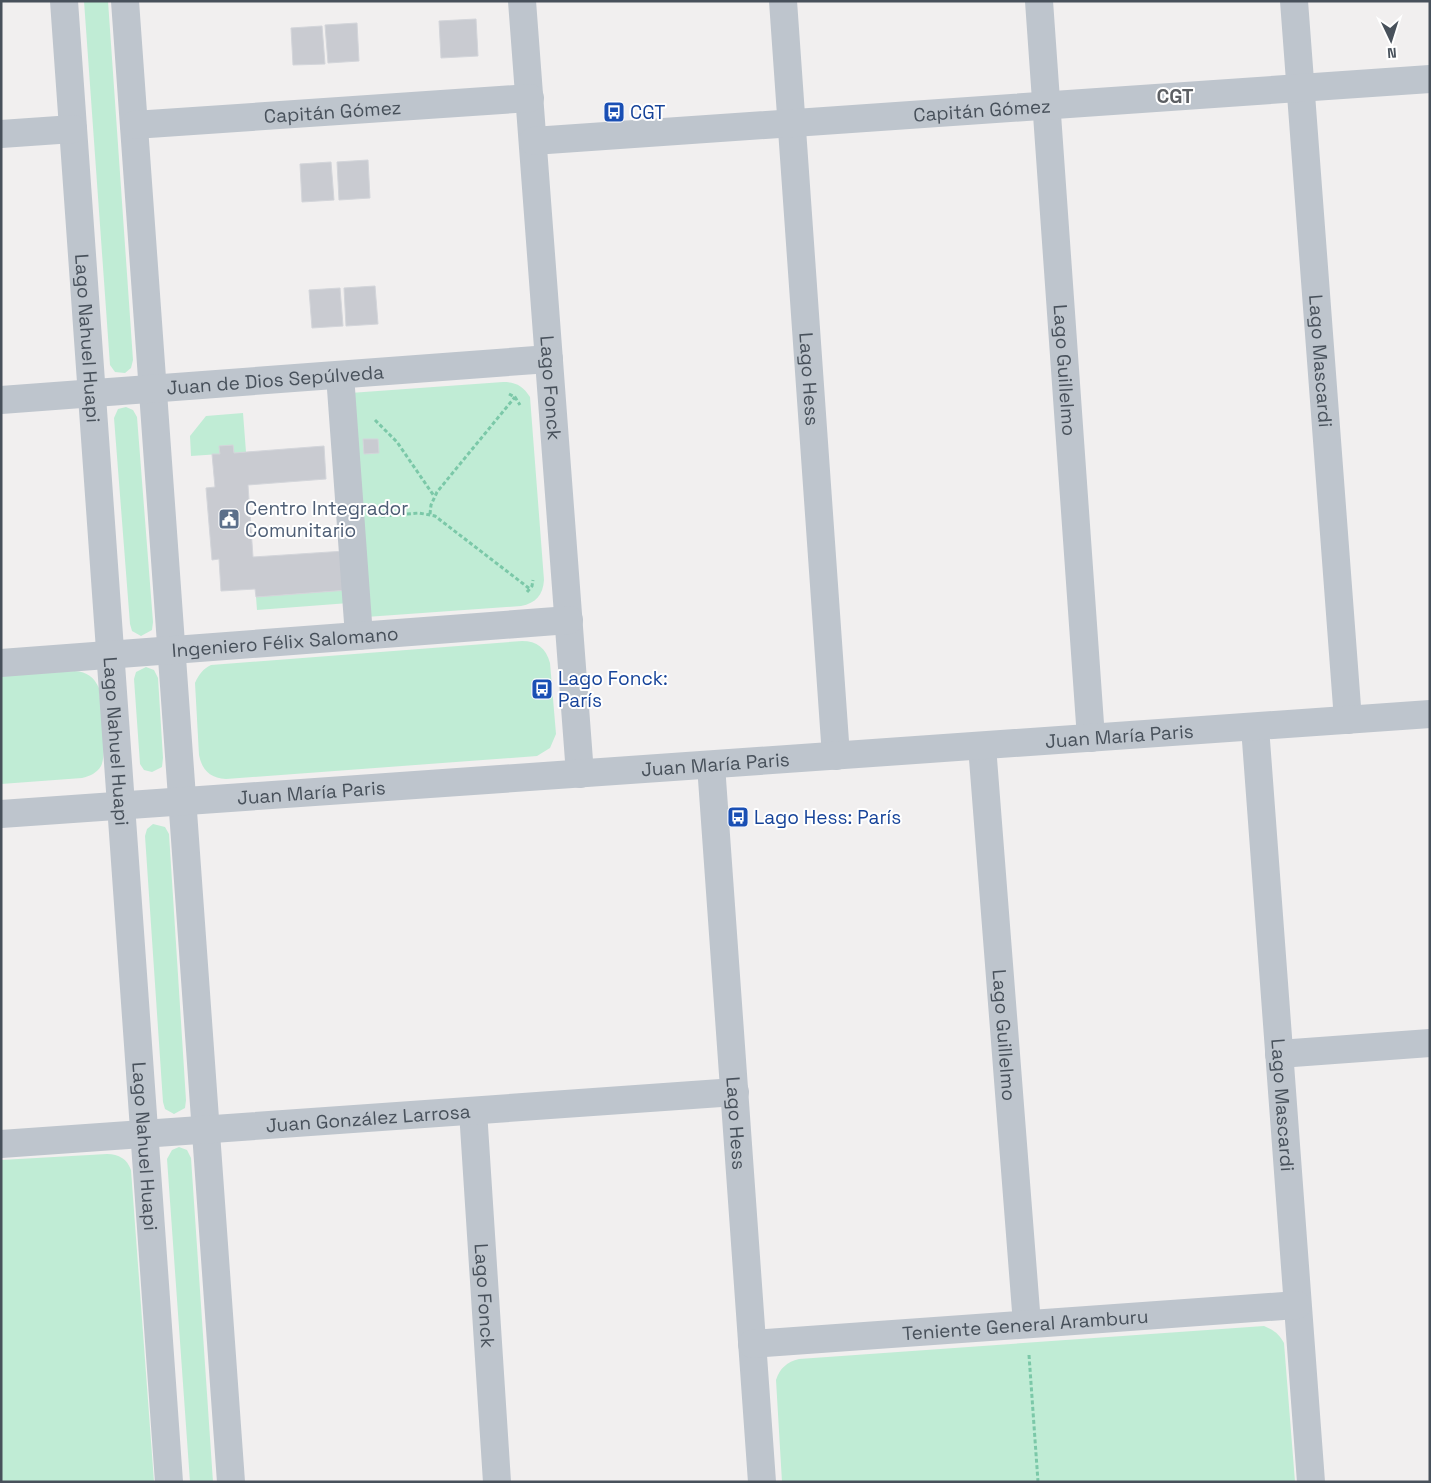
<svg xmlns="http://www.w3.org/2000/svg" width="1431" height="1483" viewBox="0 0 1431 1483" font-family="'Space Grotesk',sans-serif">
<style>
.green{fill:#c0ecd5}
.building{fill:#c9cbd1;stroke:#d3d5da}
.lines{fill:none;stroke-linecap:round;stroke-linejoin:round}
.path{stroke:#7bc8a8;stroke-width:3;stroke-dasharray:4 2.5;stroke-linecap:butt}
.minor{stroke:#bec5cd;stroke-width:28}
.labels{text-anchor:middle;stroke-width:4;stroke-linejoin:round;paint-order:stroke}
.street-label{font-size:19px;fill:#48515b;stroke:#fff}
.transit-label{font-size:19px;fill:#164399;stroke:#fff;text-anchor:start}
.service-label{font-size:19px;fill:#4e5e75;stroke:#fff;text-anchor:start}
.neighbourhood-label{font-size:20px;font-weight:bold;fill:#5c5f63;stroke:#fff}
</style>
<rect width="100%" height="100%" fill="#f1efef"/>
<path class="green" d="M84,1H108L133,360L131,368L125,373L115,372L110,365Z
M503,382C516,382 523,386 530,397L544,580C543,595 536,603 521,606L366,617L350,393Z
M126,407L133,410L137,417L153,622L152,630L141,636L132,631L130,624L114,418L118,409Z
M243,413L246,452L234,453L233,445L220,446V454L191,456L190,436L206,416Z
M348,590L349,603L257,610L256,597Z
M522,641C537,641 546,648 550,663L556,734L550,748L537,756L226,779C210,778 202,770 199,755L195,683C199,674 203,669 211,665Z
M146,667L154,670L158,678L163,758L162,767L152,772L144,770L140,764L134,679L136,672Z
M75,671C87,672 94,677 99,688C100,705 108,752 101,766C97,773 90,776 82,778L1,784V676Z
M153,824L165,827L169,834L186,1100L185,1108L174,1114L165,1109L163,1102L145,836L147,829Z
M179,1147L187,1150L191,1158L213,1482H190L167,1159L172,1150Z
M107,1154C119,1154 127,1159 131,1170L154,1482H1V1160Z
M1264,1326C1274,1330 1279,1334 1284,1343L1295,1482H782L776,1380C780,1368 787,1362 799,1359Z"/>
<path class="building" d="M476,19L478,56L441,58L439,21Z
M357,23L359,61L328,63L325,25Z
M322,26L325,64L293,65L291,28Z
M368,160L370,198L339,200L337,162Z
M331,162L334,200L302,202L300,164Z
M375,286L378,324L346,326L344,288Z
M340,288L343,326L312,328L309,290Z
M363,439H378L379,453L364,454Z
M233,445L234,453L324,446L326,479L248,485L253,557L345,551L348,590L256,597L255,589L221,591L219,559L212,560L206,488L215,487L212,454H220L219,446Z"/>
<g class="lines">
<path class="path" d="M509,394L515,397L520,405
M375,420L397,442L434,496
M430,514L431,505L437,492L515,397
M381,516L419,513L435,516L530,589
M527,592L532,586L533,580
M1029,1355L1038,1482"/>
<g class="minor">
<path id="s1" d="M64,1L169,1482"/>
<path d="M125,1L231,1482"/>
<path id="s2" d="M522,1L580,774"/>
<path id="s3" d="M783,1L836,756"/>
<path id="s4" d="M1039,1L1091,738"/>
<path id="s5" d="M1294,1L1348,720"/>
<path id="s6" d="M134,125L530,98"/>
<path d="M1,134L73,129"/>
<path id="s7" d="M533,141L1430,79"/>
<path d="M340,375L359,636"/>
<path id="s8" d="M1,400L549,359"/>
<path id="s9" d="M1,663L569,620"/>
<path id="s10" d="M1255,727L1311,1482"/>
<path id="s11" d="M982,746L1027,1324"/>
<path id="s12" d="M711,765L762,1482"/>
<path id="s13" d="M1,814L1430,714"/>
<path d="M1279,1054L1430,1043"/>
<path id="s14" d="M473,1111L497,1482"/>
<path id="s15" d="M1,1144L735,1092"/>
<path id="s16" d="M752,1344L1297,1305"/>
</g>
</g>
<defs>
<g id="bus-square" transform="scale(1.125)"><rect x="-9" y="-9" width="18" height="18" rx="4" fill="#1a4fb4" stroke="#fff"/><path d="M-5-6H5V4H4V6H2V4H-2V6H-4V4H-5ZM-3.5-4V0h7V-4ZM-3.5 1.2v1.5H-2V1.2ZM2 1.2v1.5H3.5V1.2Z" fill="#fff"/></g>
<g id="civic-square" transform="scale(1.125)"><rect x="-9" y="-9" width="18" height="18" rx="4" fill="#5c6f8a" stroke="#fff"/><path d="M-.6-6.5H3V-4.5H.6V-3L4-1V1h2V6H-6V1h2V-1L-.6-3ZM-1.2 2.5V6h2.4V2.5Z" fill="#fff"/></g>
</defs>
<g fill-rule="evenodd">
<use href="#bus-square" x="614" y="112"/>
<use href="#civic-square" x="229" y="519"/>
<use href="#bus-square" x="542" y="689"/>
<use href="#bus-square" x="738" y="817"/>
</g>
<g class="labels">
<g class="street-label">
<text dy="7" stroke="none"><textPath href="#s7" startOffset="450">Capitán Gómez</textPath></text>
<text dy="7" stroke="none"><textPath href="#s6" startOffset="199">Capitán Gómez</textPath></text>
<text dy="7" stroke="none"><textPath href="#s1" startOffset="338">Lago Nahuel Huapi</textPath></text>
<text dy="7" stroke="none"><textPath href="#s5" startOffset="361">Lago Mascardi</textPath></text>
<text dy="7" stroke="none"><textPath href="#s4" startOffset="370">Lago Guillelmo</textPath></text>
<text dy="7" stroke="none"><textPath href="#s3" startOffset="379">Lago Hess</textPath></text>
<text dy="7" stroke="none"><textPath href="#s8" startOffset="275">Juan de Dios Sepúlveda</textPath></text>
<text dy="7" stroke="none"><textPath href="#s2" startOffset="388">Lago Fonck</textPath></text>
<text dy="7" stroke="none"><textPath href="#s9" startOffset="285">Ingeniero Félix Salomano</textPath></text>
<text dy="7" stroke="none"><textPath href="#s13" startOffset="1121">Juan María Paris</textPath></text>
<text dy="7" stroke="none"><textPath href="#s1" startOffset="742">Lago Nahuel Huapi</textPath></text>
<text dy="7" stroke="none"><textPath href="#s13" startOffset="716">Juan María Paris</textPath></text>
<text dy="7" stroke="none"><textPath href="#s13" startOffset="311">Juan María Paris</textPath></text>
<text dy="7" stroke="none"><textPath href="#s11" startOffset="290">Lago Guillelmo</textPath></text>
<text dy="7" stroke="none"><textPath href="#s10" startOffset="379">Lago Mascardi</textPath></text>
<text dy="7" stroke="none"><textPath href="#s15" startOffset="368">Juan González Larrosa</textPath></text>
<text dy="7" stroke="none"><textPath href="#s12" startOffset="359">Lago Hess</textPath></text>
<text dy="7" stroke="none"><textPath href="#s1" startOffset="1148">Lago Nahuel Huapi</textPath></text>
<text dy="7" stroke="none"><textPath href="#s14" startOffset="185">Lago Fonck</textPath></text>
<text dy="7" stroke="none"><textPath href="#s16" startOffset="274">Teniente General Aramburu</textPath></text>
</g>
<g class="transit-label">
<text x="630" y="119">CGT</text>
<text x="558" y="685">Lago Fonck:<tspan x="558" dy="22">París</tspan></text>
<text x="754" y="824">Lago Hess: París</text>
</g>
<g class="service-label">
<text x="245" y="515">Centro Integrador<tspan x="245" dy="22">Comunitario</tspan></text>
</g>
<g class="neighbourhood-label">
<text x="1175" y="103">CGT</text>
</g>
</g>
<rect width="1431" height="1483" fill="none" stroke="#48515b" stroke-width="5"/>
<g transform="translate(1391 40) rotate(176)" stroke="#ffffff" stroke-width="4" paint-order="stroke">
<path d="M0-4L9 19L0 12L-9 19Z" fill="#48515b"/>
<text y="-8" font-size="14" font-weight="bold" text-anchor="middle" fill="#48515b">N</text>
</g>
</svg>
